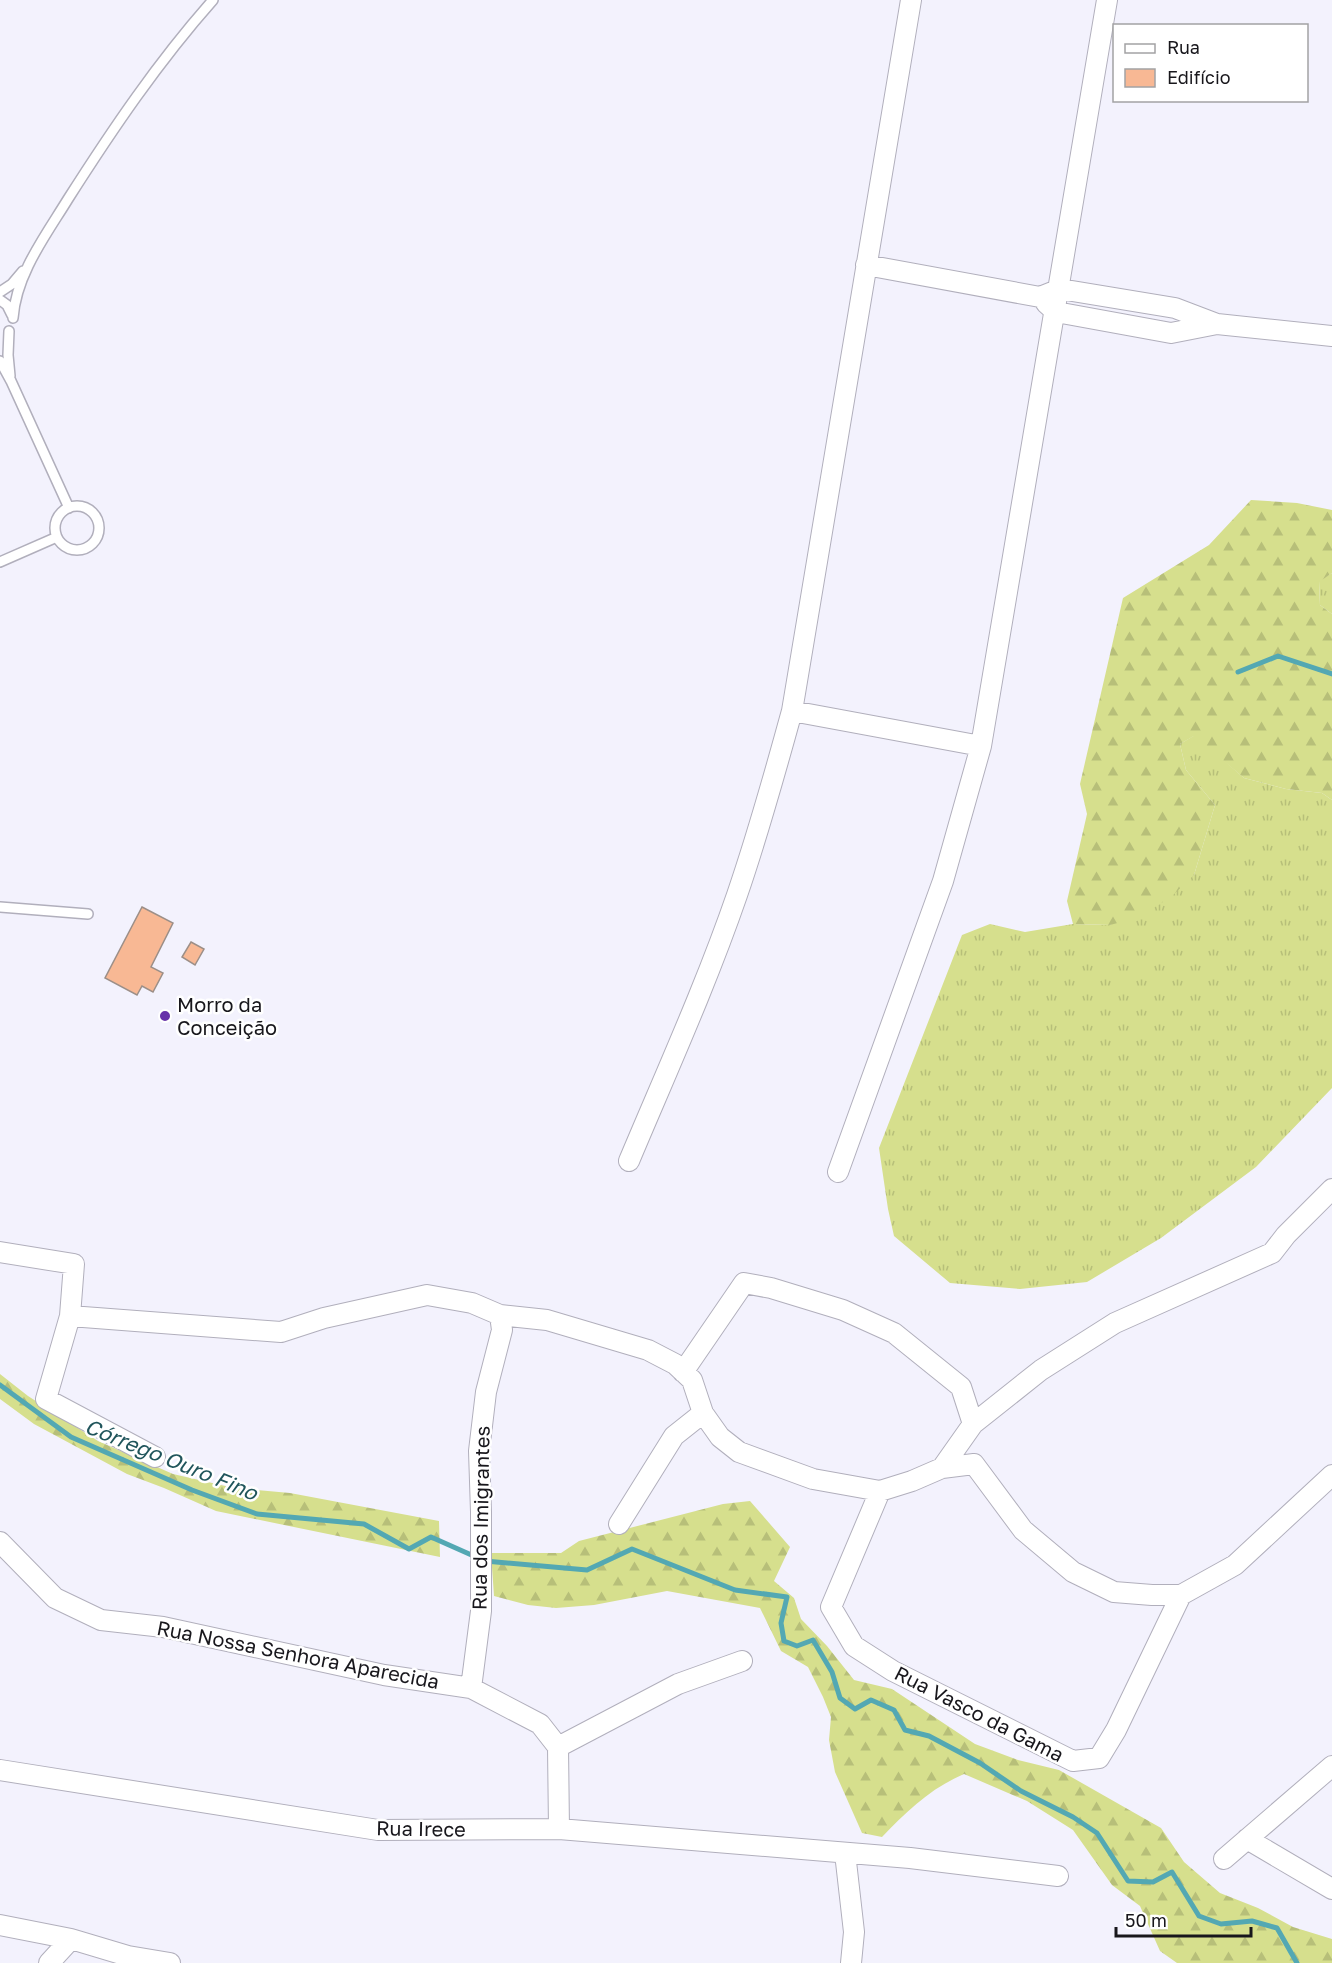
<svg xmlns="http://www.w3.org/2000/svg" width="1332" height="1963" viewBox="0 0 1332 1963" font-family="'Golos Text',sans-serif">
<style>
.grass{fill:url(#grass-tufts)}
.forest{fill:url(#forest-firs)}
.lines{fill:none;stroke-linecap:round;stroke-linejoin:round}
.stream{stroke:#53a8b3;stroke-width:5}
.building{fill:#f8b894;stroke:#9c8f88;stroke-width:1.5}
.lane-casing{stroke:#b1afbc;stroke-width:12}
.street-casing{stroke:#b1afbc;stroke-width:22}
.lane{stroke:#fff;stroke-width:9}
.street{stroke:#fff;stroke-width:20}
.poi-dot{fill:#6732a9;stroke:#fff;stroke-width:2}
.labels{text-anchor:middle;stroke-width:5;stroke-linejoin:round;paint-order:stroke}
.poi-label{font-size:20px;fill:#18171c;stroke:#fff;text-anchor:start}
.street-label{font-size:20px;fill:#18171c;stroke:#fff}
.water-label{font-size:21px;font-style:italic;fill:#20555b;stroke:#fff}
</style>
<defs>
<pattern id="grass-tufts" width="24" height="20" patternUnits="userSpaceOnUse" patternTransform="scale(1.5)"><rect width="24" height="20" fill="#d6df8d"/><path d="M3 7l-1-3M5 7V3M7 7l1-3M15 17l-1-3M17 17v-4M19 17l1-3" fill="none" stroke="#b7bf79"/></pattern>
<pattern id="forest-firs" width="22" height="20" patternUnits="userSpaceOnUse" patternTransform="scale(1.5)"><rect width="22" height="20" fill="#d6df8d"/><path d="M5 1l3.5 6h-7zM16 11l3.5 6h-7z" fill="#b7bf79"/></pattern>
</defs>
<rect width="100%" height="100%" fill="#f3f2fd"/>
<path class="grass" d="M1332,573V614L1320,605L1319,581Z
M1195,735L1244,778L1286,789L1322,793L1332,800V1088L1256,1167L1161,1238L1087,1282L1020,1289L950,1283L894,1236L888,1209L879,1148L962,935L990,924L1025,932L1073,924L1110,925L1194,875L1215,805L1186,770L1180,744Z"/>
<path class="forest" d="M1251,500L1297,503L1332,510V573L1319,582L1320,605L1332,614V800L1322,793L1286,789L1244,778L1194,736L1180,744L1186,770L1215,805L1194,875L1172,896L1140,917L1110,925L1073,924L1067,901L1087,814L1080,784L1123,598L1209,545Z
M0,1374L28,1396L98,1441L173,1474L234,1488L290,1493L439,1521L440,1557L216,1511L164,1488L127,1474L34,1424L0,1399Z
M750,1501L790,1547L774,1581L794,1598L801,1619L827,1646L854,1680L892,1689L975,1744L1018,1760L1059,1770L1161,1828L1184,1862L1220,1893L1258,1908L1293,1927L1332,1939V1963H1177L1160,1951L1140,1906L1112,1885L1073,1830L1027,1801L964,1774C931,1788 907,1811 882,1837L862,1833L835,1772L829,1740L831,1717L823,1697L808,1667L781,1651L760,1608L667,1591L594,1605L556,1608L528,1605L494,1596L491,1553H561L579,1541L723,1504Z"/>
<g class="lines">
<path class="stream" d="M1238,672L1278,656L1332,674
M0,1385L71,1437L192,1490L257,1514L364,1524L409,1549L431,1537L485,1561L587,1570L632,1549L735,1590L787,1597L781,1623L784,1641L797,1646L813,1640L832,1672L840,1698L855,1709L871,1700L894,1710L905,1730L929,1736L980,1763L1021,1791L1073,1817L1097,1833L1128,1881L1153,1882L1172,1872L1199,1916L1221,1924L1252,1921L1277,1928L1297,1963"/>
</g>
<path class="building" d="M142,907L173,923L151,967L163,973L153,992L142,986L137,995L105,978Z
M191,942L204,949L195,965L182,957Z"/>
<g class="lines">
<g class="lane-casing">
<path id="lane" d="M0,292L12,284L23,271
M0,300L7,305L12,315
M13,318C16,274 46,235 68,199C112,130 158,62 213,0
M9,331L8,355L10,376
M0,361L11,381L69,508
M55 528a22 22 0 1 1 44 0a22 22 0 1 1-44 0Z
M0,562L57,537
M0,907L88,914"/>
</g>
<g class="street-casing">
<path id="street" d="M866,265L1040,297L1060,289L1175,308L1217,324L1332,336
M1046,303L1056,312L1171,333L1217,324
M792,711L981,746
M629,1161C666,1073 706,985 737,895C758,834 775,773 792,711L911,0
M838,1172L943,881L981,746L1107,0
M0,1252L74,1264L70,1316L46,1399L155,1457
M70,1316L281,1332L324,1318L427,1295L472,1303L500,1315L547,1320L648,1350L675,1364L692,1380L703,1413L720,1437L739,1452L813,1479L880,1491L912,1481L942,1468L974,1464L1023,1530L1073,1572L1114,1592L1152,1595H1181L1235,1565L1332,1475
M683,1372L744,1283L771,1288L843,1310L894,1333L961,1387L973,1424L942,1468
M973,1424L1041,1370L1115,1323L1272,1253L1286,1235L1332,1189
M880,1491L831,1607L854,1646L893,1671L1073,1761L1099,1758L1116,1730L1181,1595
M619,1524L674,1436L703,1413
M0,1542L55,1598L101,1620L163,1627L384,1675L471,1688L540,1724L558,1747L559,1829
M471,1688L481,1611V1512L479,1451L486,1392L502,1330L500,1315
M558,1747L678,1684L742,1661
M0,1770L378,1830L559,1829L910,1858L1058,1876
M1247,1839L1332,1889
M845,1853L854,1932L851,1963
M1224,1859L1332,1766
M0,1925L71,1939L128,1956L170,1963
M49,1963L71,1939"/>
</g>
<use href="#lane" class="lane"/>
<use href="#street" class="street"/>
</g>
<circle class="poi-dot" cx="165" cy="1016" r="6"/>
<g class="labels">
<g class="poi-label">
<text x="177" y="1012">Morro da<tspan x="177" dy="23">Conceição</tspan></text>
</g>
<g class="street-label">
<text transform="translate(481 1518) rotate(-89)" y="7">Rua dos Imigrantes</text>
<text transform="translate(298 1655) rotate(11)" y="7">Rua Nossa Senhora Aparecida</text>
<text transform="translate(979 1714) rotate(27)" y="7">Rua Vasco da Gama</text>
<text transform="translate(421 1829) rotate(1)" y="7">Rua Irece</text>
</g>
<g class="water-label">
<text transform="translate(171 1460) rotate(22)" y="7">Córrego Ouro Fino</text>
</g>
</g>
<rect x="1113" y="24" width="195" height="78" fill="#ffffff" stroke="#a3a2a4" stroke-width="1.5"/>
<rect x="1125" y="44" width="30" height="9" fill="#ffffff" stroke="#a3a2a4" stroke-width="1.5"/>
<text x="1167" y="54" font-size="18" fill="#18171c">Rua</text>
<rect x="1125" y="69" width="30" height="18" fill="#f8b894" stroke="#a3a2a4" stroke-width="1.5"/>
<text x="1167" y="84" font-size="18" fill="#18171c">Edifício</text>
<path d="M1116 1927v9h135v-9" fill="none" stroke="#18171c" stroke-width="3"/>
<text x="1125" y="1927" font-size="18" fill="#18171c" stroke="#ffffff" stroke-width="4.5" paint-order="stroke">50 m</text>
</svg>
